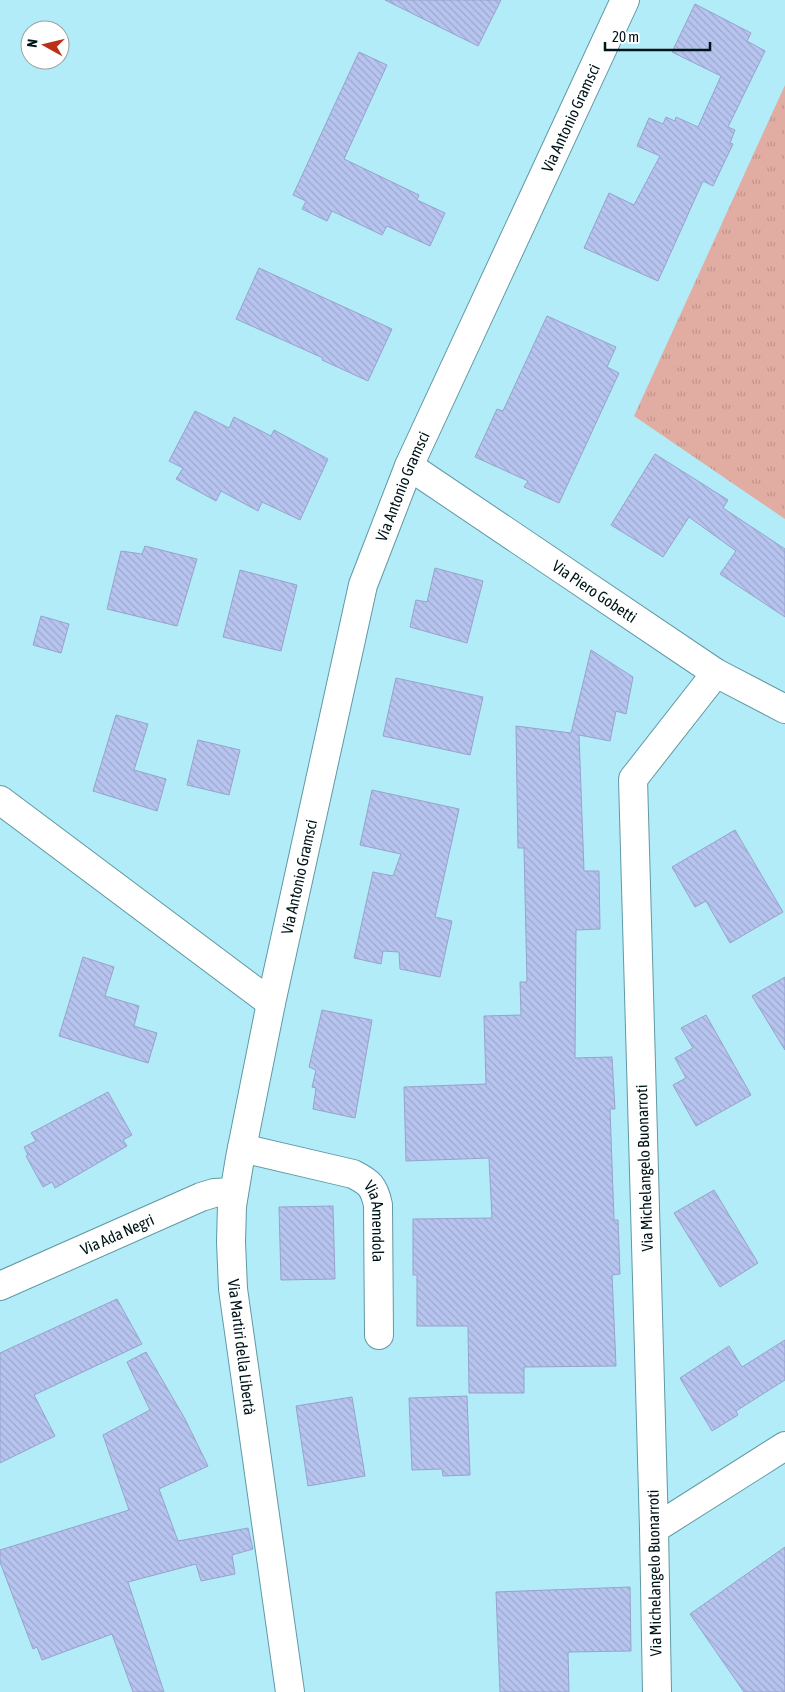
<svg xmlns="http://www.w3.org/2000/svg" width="785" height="1692" viewBox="0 0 785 1692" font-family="'Asap Condensed',sans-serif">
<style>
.grass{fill:url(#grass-tufts)}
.building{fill:url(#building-back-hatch);stroke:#97a3cc}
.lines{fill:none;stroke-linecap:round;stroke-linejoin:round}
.minor-casing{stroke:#6099a4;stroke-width:30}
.minor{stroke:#fff;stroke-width:28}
.labels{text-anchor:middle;stroke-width:4.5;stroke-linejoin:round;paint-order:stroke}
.street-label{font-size:16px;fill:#001519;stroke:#fff}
</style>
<defs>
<pattern id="grass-tufts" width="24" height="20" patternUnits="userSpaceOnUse" patternTransform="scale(1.25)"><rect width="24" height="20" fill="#e1ada2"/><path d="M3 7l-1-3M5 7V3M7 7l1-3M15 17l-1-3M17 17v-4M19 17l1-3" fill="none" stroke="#bf948b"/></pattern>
<pattern id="building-back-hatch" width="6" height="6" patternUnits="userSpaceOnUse" patternTransform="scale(1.25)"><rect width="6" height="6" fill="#b7c4ef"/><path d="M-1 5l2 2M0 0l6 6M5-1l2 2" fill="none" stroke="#9ca8cc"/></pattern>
</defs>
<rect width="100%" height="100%" fill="#b2ecf8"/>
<path class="grass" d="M785,85V519L634,416Z"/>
<path class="building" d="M385,0H501L478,46Z
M695,4L751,33L747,41L765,51L728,127L735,130L730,143L733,144L713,186L703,181L658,281L584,248L609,193L634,205L660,156L637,146L649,118L663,124L666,117L675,121L676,117L698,127L721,76L672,52Z
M359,52L387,65L344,159L419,195L417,200L445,213L430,246L387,226L382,235L332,211L327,221L302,209L306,201L293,195Z
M259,268L392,329L368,381L322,360L323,358L236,319Z
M547,316L616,347L607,367L619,373L559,503L524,487L528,481L475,457L497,409L503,411Z
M195,411L229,428L234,417L271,436L274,430L328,459L300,520L262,502L258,511L221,491L216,501L176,479L183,468L169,461Z
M655,454L728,500L723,508L785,549V617L720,574L736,551L689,517L663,557L611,525Z
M145,546L197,559L177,626L107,609L121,551L142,554Z
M435,568L483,581L467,643L410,627L416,600L427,602Z
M240,570L297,585L281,651L223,637Z
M41,616L69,624L61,653L33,645Z
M591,650L633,677L626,714L616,711L610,741L579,735L584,871H599L600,929L576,930L575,1058L612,1057L615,1109H610L614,1220H618L620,1274L612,1275L616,1366L524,1367V1393H469L468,1326H417V1275H413V1219L492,1218L489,1158L406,1161L404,1087L486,1084L484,1016L521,1015L520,982H527L524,848H518L516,726L571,733Z
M396,678L483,697L470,755L383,736Z
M116,715L148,724L134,770L166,779L157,811L93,791Z
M198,740L240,750L229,795L187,785Z
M372,790L459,809L435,917L452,921L440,977L400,969L399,952L383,951L381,964L354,958L373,872L393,876L401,854L360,845Z
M735,830L783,912L730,943L706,901L695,907L672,867Z
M83,957L114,967L105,996L139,1006L134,1026L157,1033L148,1063L59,1036Z
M785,977V1050L752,996Z
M322,1010L372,1020L355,1118L313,1109L316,1088L312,1087L316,1070L309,1067Z
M706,1015L751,1095L696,1126L673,1085L686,1078L675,1058L693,1048L681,1028Z
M108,1092L132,1135L123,1140L127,1146L55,1188L52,1182L43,1187L26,1156L28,1155L24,1147L36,1141L31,1133Z
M714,1190L758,1263L720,1287L674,1213Z
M333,1206L335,1279L281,1280L279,1207Z
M117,1299L142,1344L34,1395L55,1436L0,1463V1353Z
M785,1340V1380L736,1411L738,1415L712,1431L680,1378L729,1346L742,1367Z
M146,1352L185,1419L208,1466L159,1489L178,1541L248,1528L253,1549L232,1555L235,1574L201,1581L196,1564L128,1582L164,1692H133L112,1634L42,1660L37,1647L33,1649L0,1562V1550L129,1510L103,1435L150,1410L127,1362Z
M467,1396L470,1475L443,1476L442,1469L412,1470L409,1398Z
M352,1397L365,1476L308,1486L296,1406Z
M785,1547V1692H744L690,1614Z
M630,1587L631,1651L568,1652L569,1692H500L496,1592Z"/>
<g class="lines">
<g class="minor-casing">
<g id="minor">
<path id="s1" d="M409,466L716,673L785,709"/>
<path d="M0,800L271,1003"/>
<path id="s2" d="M242,1148L353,1174C369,1182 374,1186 378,1205L379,1335"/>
<path id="s3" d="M0,1286L201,1197L214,1193L234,1192"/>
<path d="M654,1529L785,1446"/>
<path id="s4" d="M290,1692L233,1289L231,1242L232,1206L240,1158L271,1003L363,585L409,466L625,0"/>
<path d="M657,1692L654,1529L633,779L716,673"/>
</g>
</g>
<use href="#minor" class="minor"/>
</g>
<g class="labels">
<g class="street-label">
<text dy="6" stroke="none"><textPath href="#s4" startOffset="1636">Via Antonio Gramsci</textPath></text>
<text dy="6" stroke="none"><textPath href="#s4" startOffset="1231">Via Antonio Gramsci</textPath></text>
<text dy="6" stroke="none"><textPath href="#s1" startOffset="224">Via Piero Gobetti</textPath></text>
<text dy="6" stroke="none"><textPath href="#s4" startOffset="826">Via Antonio Gramsci</textPath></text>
<text transform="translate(644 1168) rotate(-92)" y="6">Via Michelangelo Buonarroti</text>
<text dy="6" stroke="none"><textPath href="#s2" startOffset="172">Via Amendola</textPath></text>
<text dy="6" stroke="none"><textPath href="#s3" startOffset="128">Via Ada Negri</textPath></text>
<text transform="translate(242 1347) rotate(83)" y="6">Via Martiri della Libertà</text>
<text transform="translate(654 1573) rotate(-91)" y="6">Via Michelangelo Buonarroti</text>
</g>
</g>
<g transform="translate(45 45) rotate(278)"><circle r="24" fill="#ffffff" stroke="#99a1a3"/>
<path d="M0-4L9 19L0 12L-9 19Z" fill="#bc301a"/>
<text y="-8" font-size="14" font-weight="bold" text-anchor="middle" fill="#001519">N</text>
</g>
<path d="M605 42v8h105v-8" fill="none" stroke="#001519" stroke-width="2.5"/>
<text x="612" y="42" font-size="15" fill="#001519" stroke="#ffffff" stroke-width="4" paint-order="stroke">20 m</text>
</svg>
